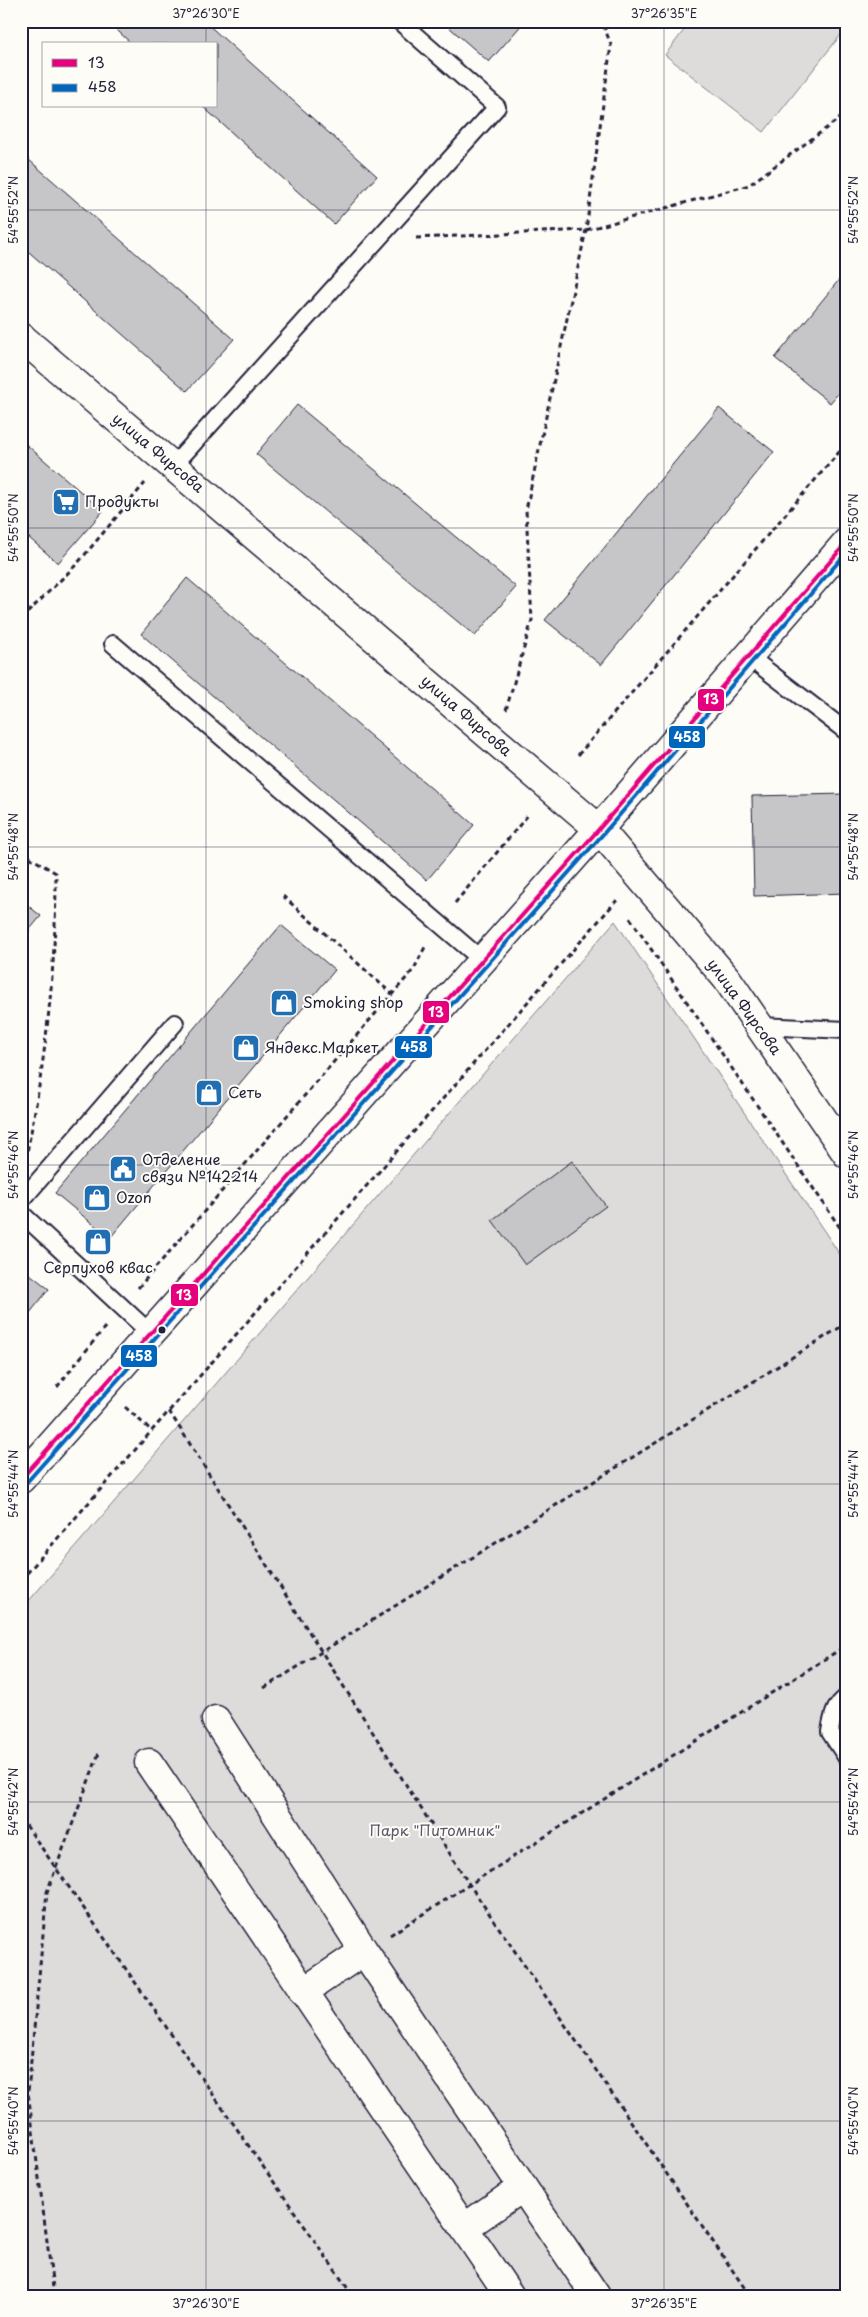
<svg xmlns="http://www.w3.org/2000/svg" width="868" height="2317" viewBox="0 0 868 2317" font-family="'Playpen Sans',sans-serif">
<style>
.green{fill:#dddcdb;stroke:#807f8b}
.building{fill:#c6c6c8;stroke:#22223b}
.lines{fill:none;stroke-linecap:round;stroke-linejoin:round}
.lane-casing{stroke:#22223b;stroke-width:20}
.street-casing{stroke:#22223b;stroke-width:31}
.secondary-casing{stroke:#22223b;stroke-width:31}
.path{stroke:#22223b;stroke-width:3;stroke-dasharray:5 4;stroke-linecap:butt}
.lane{stroke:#fdfcf7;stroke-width:16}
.street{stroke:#fdfcf7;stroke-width:28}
.secondary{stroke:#fdfcf7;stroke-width:28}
.bus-1-casing{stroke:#fdfcf7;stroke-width:8}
.bus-2-casing{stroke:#fdfcf7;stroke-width:8}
.bus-1{stroke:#e5007d;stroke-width:4}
.bus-2{stroke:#0065bd;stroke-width:4}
.ticks{fill:none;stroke:#22223b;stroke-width:1;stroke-opacity:0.45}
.bus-dot{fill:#22223b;stroke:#fdfcf7;stroke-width:2}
.labels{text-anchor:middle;stroke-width:4;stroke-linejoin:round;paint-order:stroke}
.street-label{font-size:15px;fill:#22223b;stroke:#fdfcf7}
.poi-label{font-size:15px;fill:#22223b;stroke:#fdfcf7;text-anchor:start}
.park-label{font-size:15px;fill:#5a5a6b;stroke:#fdfcf7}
.line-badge{stroke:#fdfcf7;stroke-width:2}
.badge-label{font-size:14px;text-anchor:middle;font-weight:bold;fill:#fff}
.neatline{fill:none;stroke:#22223b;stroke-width:2}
.ticks-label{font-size:12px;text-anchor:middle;fill:#22223b}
</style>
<rect width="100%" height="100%" fill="#fdfcf7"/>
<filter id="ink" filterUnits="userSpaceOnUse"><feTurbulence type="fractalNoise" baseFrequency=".02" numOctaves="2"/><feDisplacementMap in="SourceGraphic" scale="10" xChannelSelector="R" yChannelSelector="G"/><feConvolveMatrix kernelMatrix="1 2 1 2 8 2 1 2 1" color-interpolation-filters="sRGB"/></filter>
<g filter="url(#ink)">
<path class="green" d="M691,21H847V27L764,132L665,55Z
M615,921L847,1265V2296H21V1610Z"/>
<path class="building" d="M107,21H204L377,176L334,224L202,106H216V44H132Z
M442,21H525L489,62Z
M21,153L234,339L187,391L21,245Z
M847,270V383L830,403L775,358Z
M297,405L516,587L475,636L256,454Z
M719,408L774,452L601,665L545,620Z
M21,440L103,511L58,563L21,531Z
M187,578L474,825L427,880L141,634Z
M847,794V893L754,896L752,796Z
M21,900L41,916L21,940Z
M281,925L335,970L110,1238L55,1193Z
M572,1161L606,1206L525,1265L492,1220Z
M21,1267L49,1289L21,1324Z"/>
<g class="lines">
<g class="lane-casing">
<path id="lane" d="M173,466L497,107L399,21
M113,644L482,960
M748,656L847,732
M759,1026L847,1030
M21,1201L175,1023
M21,1213L150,1333
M847,1697C834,1705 832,1719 830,1732L847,1758"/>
</g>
<g class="street-casing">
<path id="street" d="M21,337L599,829L727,979L847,1154
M216,1720L364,1951L596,2296
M149,1763L510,2296
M303,1992L364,1951
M464,2228L523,2187"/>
</g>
<g class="secondary-casing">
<path id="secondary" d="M21,1479L599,829L847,542"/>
</g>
<path class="path" d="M416,238L586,230L749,185L847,113
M21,619L77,564L145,483
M506,710L532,620L526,510L586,230L611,45L602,21
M578,755L847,443
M21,852L56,873C56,967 46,1060 27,1152
M283,896L392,994
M455,903L528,815
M630,918L847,1238
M138,1288L414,969L426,945
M57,1387L105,1327
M125,1407L152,1431
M169,1411L469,1884L750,2296
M21,1580L617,900
M264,1688L847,1323
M21,1818L353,2296
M390,1935L847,1645
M54,2296L28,2092L47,1892L99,1753"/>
<use href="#lane" class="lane"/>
<use href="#street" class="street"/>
<use href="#secondary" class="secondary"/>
<g class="bus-1-casing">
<path id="bus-1" d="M21,1479L599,829L847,542"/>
</g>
<g class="bus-2-casing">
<path id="bus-2" d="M26,1483L604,833L847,552"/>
</g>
<use href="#bus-1" class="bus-1"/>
<use href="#bus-2" class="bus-2"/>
</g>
</g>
<path class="ticks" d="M206,21V44M664,21V2296M206,106V2296M21,210H847M21,528H847M21,847H847M21,1165H847M21,1484H847M21,1802H847M21,2121H847"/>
<defs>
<g id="supermarket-square" transform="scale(1.4375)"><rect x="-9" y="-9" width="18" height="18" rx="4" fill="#1f6fb2" stroke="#fdfcf7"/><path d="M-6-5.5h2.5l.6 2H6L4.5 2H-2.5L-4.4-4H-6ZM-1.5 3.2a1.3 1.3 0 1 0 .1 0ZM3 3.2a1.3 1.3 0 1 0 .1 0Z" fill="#fff"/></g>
<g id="shop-square" transform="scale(1.4375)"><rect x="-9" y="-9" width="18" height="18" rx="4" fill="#1f6fb2" stroke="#fdfcf7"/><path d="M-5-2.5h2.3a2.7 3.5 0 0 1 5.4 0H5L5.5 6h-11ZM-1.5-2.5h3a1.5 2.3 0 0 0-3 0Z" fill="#fff"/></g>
<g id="civic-square" transform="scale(1.4375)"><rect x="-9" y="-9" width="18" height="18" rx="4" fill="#1f6fb2" stroke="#fdfcf7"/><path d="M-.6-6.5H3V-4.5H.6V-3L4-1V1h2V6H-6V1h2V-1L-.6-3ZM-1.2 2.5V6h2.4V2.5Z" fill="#fff"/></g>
</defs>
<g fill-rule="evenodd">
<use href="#supermarket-square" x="66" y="502"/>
<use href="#shop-square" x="284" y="1003"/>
<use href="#shop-square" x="246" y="1048"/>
<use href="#shop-square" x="209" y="1093"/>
<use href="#civic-square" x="123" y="1169"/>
<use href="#shop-square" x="97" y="1198"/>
<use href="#shop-square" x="98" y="1242"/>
</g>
<circle class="bus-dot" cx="162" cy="1330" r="4.5"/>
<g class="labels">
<g class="street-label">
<text transform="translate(158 453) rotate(40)" y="5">улица Фирсова</text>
<text transform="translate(466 716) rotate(41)" y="5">улица Фирсова</text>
<text transform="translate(744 1007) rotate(54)" y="5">улица Фирсова</text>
</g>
<g class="poi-label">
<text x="85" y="507">Продукты</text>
<text x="303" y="1008">Smoking shop</text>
<text x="265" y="1053">Яндекс.Маркет</text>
<text x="228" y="1098">Сеть</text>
<text x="142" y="1165">Отделение<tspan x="142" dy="17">связи №142214</tspan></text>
<text x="116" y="1203">Ozon</text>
<text x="98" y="1273" text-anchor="middle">Серпухов квас</text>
</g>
<g class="park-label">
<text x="435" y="1836">Парк "Питомник"</text>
</g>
</g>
<g class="line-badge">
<rect x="697" y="688" width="28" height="24" rx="5" fill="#e5007d"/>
<rect x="668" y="725" width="38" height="24" rx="5" fill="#0065bd"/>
<rect x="422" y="1000" width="28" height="24" rx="5" fill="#e5007d"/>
<rect x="394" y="1035" width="39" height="24" rx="5" fill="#0065bd"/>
<rect x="170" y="1283" width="29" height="24" rx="5" fill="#e5007d"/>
<rect x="120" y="1344" width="38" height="24" rx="5" fill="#0065bd"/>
</g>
<g class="badge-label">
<text x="711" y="704">13</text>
<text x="687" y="742">458</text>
<text x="436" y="1017">13</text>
<text x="414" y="1052">458</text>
<text x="184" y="1300">13</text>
<text x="139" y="1361">458</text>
</g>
<rect width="868" height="2317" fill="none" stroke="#fdfcf7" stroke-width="55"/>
<rect x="42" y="42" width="175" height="65" fill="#fdfcf7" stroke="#a5a5ac"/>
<rect x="52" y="59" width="25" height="8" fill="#e5007d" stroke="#a5a5ac"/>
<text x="88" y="68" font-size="15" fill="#22223b">13</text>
<rect x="52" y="84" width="25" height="8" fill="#0065bd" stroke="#a5a5ac"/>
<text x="88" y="92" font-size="15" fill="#22223b">458</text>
<rect x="28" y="28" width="812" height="2262" class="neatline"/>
<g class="ticks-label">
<text x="206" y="18">37°26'30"E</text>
<text x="664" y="18">37°26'35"E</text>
<text transform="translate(14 210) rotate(-90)" y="4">54°55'52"N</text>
<text transform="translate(854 210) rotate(-90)" y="4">54°55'52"N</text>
<text transform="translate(14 528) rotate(-90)" y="4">54°55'50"N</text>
<text transform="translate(854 528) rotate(-90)" y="4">54°55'50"N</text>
<text transform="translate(14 847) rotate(-90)" y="4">54°55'48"N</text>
<text transform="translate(854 847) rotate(-90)" y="4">54°55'48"N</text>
<text transform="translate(14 1165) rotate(-90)" y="4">54°55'46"N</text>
<text transform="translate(854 1165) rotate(-90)" y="4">54°55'46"N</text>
<text transform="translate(14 1484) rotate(-90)" y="4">54°55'44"N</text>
<text transform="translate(854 1484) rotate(-90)" y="4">54°55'44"N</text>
<text transform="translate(14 1802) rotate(-90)" y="4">54°55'42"N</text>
<text transform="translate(854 1802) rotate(-90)" y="4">54°55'42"N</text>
<text transform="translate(14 2121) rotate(-90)" y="4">54°55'40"N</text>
<text transform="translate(854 2121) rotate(-90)" y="4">54°55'40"N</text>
<text x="206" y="2308">37°26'30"E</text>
<text x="664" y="2308">37°26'35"E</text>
</g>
</svg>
